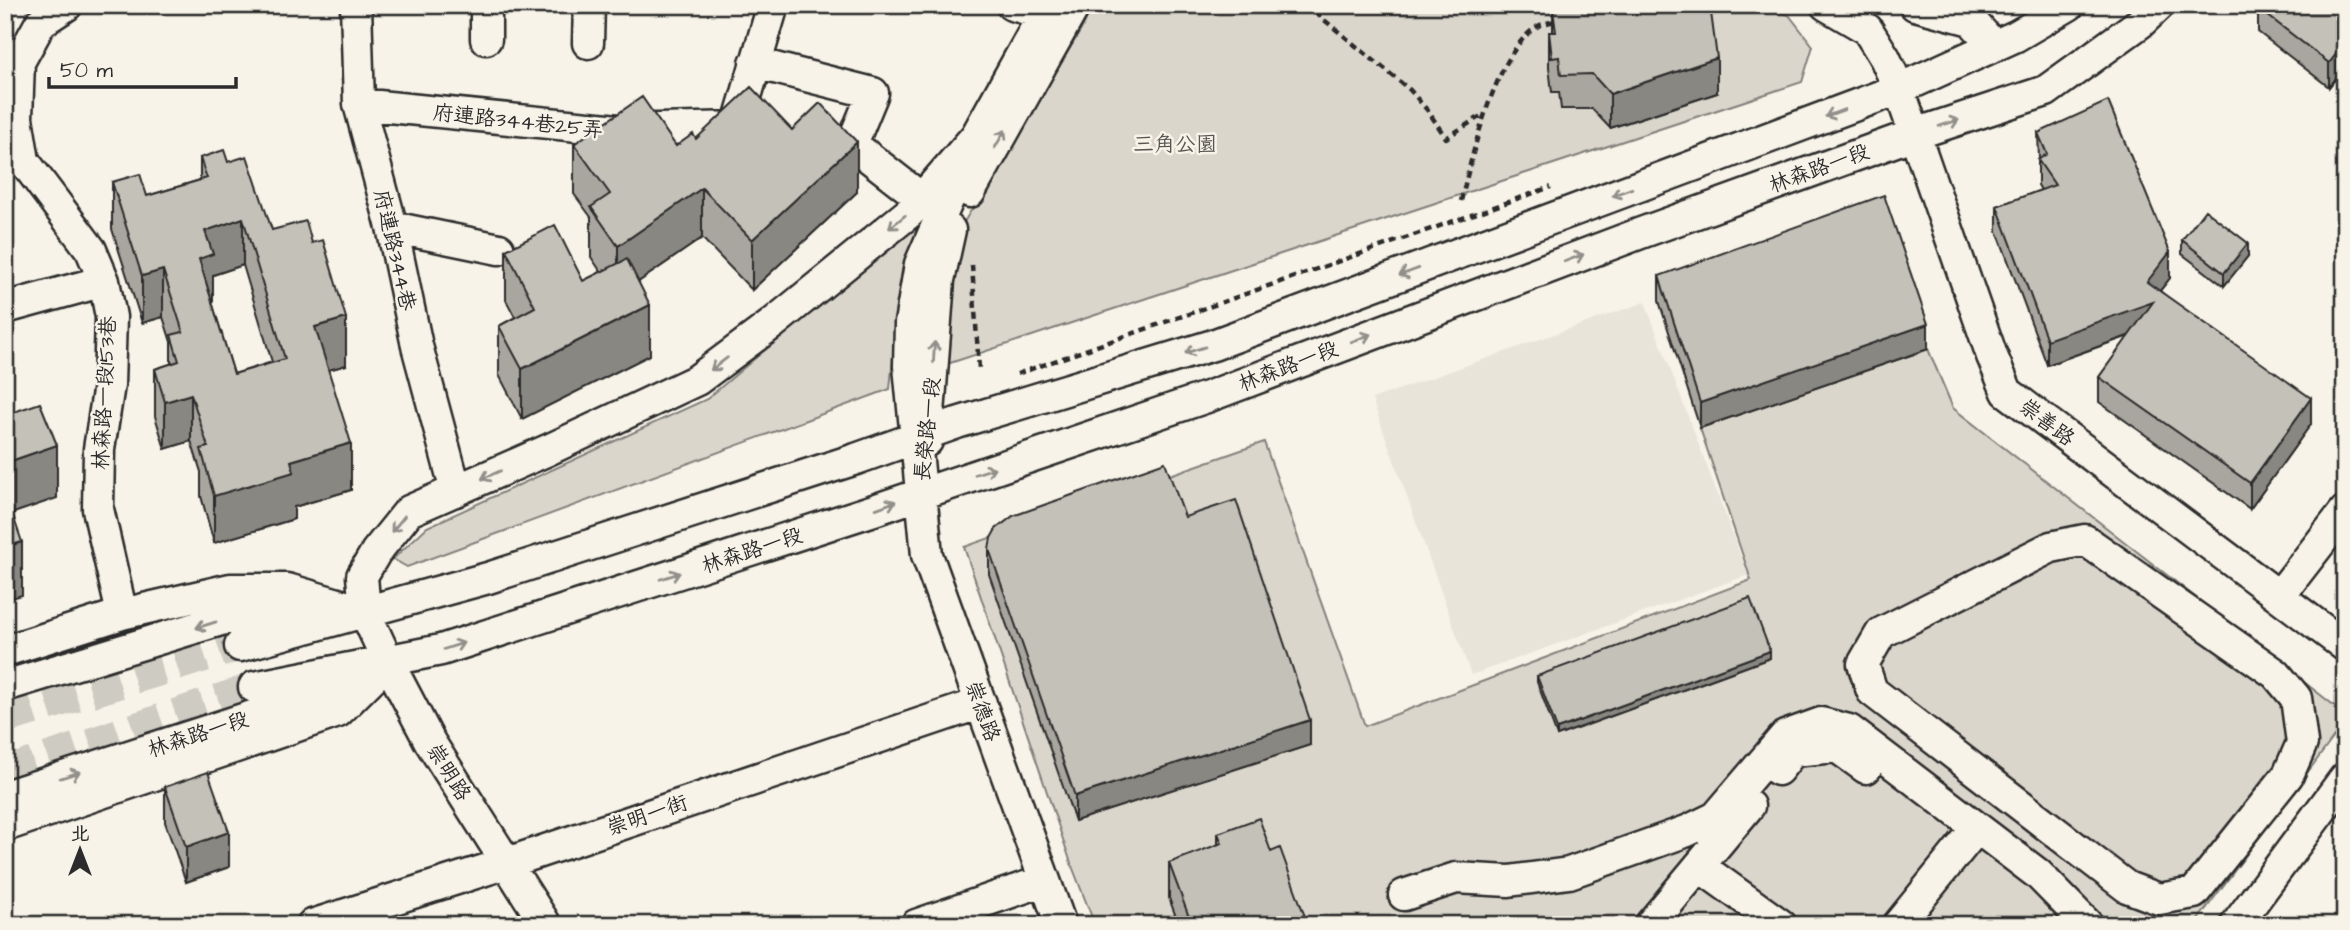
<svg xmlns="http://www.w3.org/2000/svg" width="2350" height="930" viewBox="0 0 2350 930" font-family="'Architects Daughter','LXGW WenKai TC',sans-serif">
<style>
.built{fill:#e8e4da}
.green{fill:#dad6cc;stroke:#82807c;stroke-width:2}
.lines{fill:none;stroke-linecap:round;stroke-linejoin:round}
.minor-tunnel{stroke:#cecbc2;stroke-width:30;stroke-dasharray:30 15;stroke-linecap:butt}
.minor-casing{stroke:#2b2b2b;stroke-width:35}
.path{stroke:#2b2b2b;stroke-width:4.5;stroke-dasharray:7 5;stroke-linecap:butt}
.minor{stroke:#f7f3e8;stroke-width:30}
.wall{fill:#a9a69f;stroke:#2b2b2b;stroke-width:2;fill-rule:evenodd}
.shaded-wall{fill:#898782;stroke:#2b2b2b;stroke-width:2}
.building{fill:#c4c1b9;stroke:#2b2b2b;stroke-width:2;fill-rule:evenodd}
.oneway{stroke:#918f8a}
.labels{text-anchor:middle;stroke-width:5;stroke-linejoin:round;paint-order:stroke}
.street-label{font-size:21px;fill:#2b2b2b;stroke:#f7f3e8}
.park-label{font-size:21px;fill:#575653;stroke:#f7f3e8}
</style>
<rect width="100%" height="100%" fill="#f7f3e8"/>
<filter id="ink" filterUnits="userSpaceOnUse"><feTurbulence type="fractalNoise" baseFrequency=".0143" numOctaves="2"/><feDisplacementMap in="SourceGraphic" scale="14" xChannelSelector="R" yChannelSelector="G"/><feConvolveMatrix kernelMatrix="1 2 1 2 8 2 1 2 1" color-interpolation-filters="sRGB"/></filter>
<g filter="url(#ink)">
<path class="built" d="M1645,302L1748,575L1471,675L1372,399Z"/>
<path class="green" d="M1093,5H1757L1789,15L1813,46L1802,82L947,364L953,240L1081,30Z
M921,230L900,282L890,389L407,567L393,559L427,527L707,399L904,232Z
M1928,349L1953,408L2345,714V722L2194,925H1095L1072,866L964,547L1264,442L1365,726L1751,580L1700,428Z"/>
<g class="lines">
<path class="minor-tunnel" d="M5,719L240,646
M5,772L254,687"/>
<g class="minor-casing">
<path id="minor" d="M67,5L41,22L19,62L17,118L24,161L91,250L104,281L111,317L109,385L99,449L98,509L122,614
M356,5L359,104L392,227L417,346L456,491
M1012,5L1045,14
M1049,5L976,136L920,264L910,323L909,366L927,555L1061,925
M1826,5L1867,29L1885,58L1899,89L1992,356L2007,392L2345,646
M1915,5L1971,20L1994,46
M486,39V5
M588,43L589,5
M755,63L873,93L852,144L921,198
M359,104L618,130L737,127L773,5
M970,192L1075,5
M392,227L499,249
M5,308L104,281
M927,441L939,280L950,230
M2085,540L2276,674L2296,698L2302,743L2288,775L2194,893L2159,899L2127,887L1872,691L1863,664L1881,633L2051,547Z
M2279,596L2345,511
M240,646L488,578L856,459L957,423L1213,345L1899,89L2016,36L2069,5
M5,651L122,614L230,589H287L365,612
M5,686L221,620L273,611L326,612
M254,687L441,650L874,510L1210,396L1641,233L1915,134L2046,91L2140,23L2159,5
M1778,770L1793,751L1837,747L1866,768
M5,796L311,697L346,681
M5,826L338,712L388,662
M1699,866L1781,925
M1404,895L1456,878L1509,881L1569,873L1687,831L1716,817L1785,736L1821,723L1849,730L2038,874L2088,925
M312,925L507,863L981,703
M546,925L430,742L388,662L365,612L362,576L376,552L409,511L548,450L697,380L772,324L910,212L976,136
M916,925L1043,881
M1650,925L1749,806
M1898,925L1967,840
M2236,925L2345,778"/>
</g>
<path class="path" d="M1306,5L1410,90L1428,111L1446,138L1484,114
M1461,201C1472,156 1496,48 1540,25C1545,23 1551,22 1556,21
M972,265L979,369
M1017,374L1551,187"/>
<use href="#minor" class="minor"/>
</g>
<path class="wall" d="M2345,5V67L2329,87L2258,32V8Z
M1553,10L1717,93L1610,128L1592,109H1561L1559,92H1552L1549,67V32H1553Z
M792,130L857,192L752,290L702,238L638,282L650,355L522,419L499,375V326L515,317L506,300V250L583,281L601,272L591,257V217L574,194V144L676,146L696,139Z
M2038,133L2170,278L2160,291L2311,424L2250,509L2099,402V377L2129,336L2047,365L1997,231V206L2041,190L2038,185V160L2039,159Z
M200,158L228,162L272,230L346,365L328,370L351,490L294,507V519L214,543L201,496V472L191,441L165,449L155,416V369L171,364V342L163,317L142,323L112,229V182L147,196L200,180ZM243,265L272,362L234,374L212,302L213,275Z
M2182,240L2248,256L2224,286L2182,254Z
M1659,276L1928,349L1700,428L1659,301Z
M1185,517L1310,745L1075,821L989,574V549Z
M1770,658L1557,736L1537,682V676Z
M165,787L229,867L186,882L165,822Z
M1218,833L1271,852L1308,925H1179L1169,898V863L1218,845Z"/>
<path class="shaded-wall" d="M2345,43V67L2329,87V63Z
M1717,58V93L1610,128V94Z
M857,142V192L752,290V240Z
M702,188V238L618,296V246Z
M243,218V265L213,275V301L199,306V259L205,231Z
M2248,243V256L2224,286V273Z
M2170,252V278L2150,303L2153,302V327L2047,365V340Z
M163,270V317L142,323V276Z
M650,305V355L522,419V369Z
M346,318V365L315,374V327Z
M1928,324V349L1700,428V403Z
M191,394V441L165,449V402Z
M2311,398V424L2250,509V483Z
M351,443V490L294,507V519L214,543V496L291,461Z
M57,445V498L5,516V463Z
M22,542V595L5,600V547Z
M1770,651V658L1557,736V729Z
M1310,720V745L1075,821V796Z
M229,832V867L186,882V847Z"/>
<path class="building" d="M1591,5H1710L1717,58L1610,94L1592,74L1561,75L1559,57L1552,58L1549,32H1556L1553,10Z
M2260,5H2345V43L2329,63L2258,8Z
M751,87L792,130L820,103L857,142L752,240L702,188L618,246L591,207L610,194L574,144L642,97L676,146L693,134L696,139Z
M2108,101L2170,252L2147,282L2311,398L2250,483L2099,377L2153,302L2047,340L1997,206L2055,185L2038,160L2047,154L2038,133Z
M224,150L228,162L247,156L272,230L306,221L312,243L323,240L346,318L315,327L351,443L291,461L294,472L214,496L201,449L208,447L191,394L165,402L155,369L179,361L171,335L183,332L163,270L142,276L112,182L140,174L147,196L207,178L200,158ZM243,218L285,359L234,374L199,259L213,254L205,231Z
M1884,195L1928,324L1700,403L1659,276Z
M2205,210L2248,243L2224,273L2182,240Z
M555,225L583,281L627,259L650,305L522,369L499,326L535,307L506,250Z
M40,403L57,445L5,463V415Z
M1165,462L1185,517L1236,500L1310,720L1075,796L989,549L991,538L996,529L1013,516Z
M9,504L22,542L5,547V505Z
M1750,598L1770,651L1557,729L1537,676Z
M208,772L229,832L186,847L165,787Z
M1259,818L1271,852L1280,848L1308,925H1192L1169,863L1222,843L1218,833Z"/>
<defs><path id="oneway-shaft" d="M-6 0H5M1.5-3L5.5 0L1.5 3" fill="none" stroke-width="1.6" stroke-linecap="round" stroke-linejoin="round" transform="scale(1.75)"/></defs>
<g class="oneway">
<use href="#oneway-shaft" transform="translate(1835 113) rotate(160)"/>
<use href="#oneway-shaft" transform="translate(1949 123) rotate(-18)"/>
<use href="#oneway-shaft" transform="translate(1000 139) rotate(-60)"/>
<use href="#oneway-shaft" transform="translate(1622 192) rotate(160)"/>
<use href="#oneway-shaft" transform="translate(897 222) rotate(141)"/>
<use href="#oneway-shaft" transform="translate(1574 258) rotate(-21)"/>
<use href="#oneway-shaft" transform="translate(1409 272) rotate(160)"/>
<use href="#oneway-shaft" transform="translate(1361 338) rotate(-21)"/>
<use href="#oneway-shaft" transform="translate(1195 350) rotate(163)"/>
<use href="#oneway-shaft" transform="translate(934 352) rotate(-87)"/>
<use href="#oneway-shaft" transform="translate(719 364) rotate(143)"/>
<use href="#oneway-shaft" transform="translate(985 471) rotate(-18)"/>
<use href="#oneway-shaft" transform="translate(491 475) rotate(156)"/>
<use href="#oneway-shaft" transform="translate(886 505) rotate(-20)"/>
<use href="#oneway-shaft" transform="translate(398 524) rotate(129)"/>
<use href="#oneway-shaft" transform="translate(670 576) rotate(-18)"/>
<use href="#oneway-shaft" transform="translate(206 625) rotate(163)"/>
<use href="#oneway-shaft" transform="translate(454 646) rotate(-18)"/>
<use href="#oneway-shaft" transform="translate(70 775) rotate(-18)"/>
</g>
</g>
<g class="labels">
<g class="street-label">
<text transform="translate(518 121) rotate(6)" y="7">府連路344巷25弄</text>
<text transform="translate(1819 168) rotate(-20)" y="7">林森路一段</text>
<text transform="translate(395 250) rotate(77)" y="7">府連路344巷</text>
<text transform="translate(1288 366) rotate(-21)" y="7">林森路一段</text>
<text transform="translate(104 393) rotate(-87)" y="7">林森路一段153巷</text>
<text transform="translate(2047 422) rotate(37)" y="7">崇善路</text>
<text transform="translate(927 429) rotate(-84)" y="7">長榮路一段</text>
<text transform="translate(752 550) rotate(-18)" y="7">林森路一段</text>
<text transform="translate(983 711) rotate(70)" y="7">崇德路</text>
<text transform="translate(198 734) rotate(-18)" y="7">林森路一段</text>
<text transform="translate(449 772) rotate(58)" y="7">崇明路</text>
<text transform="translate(647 815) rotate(-19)" y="7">崇明一街</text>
</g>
<g class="park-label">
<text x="1175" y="151">三角公園</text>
</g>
</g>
<rect width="2350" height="930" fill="none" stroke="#f7f3e8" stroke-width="28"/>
<rect x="14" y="14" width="2322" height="902" fill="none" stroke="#2b2b2b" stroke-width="2.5" filter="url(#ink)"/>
<g transform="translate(80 850)" stroke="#f7f3e8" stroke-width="5" paint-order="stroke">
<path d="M0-5L12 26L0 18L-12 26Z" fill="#2b2b2b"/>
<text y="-10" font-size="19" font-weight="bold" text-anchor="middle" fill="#2b2b2b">北</text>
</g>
<path d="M49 77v10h187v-10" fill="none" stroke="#2b2b2b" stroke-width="3.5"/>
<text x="60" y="77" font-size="21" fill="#2b2b2b" stroke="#f7f3e8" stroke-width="5" paint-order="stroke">50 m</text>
</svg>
